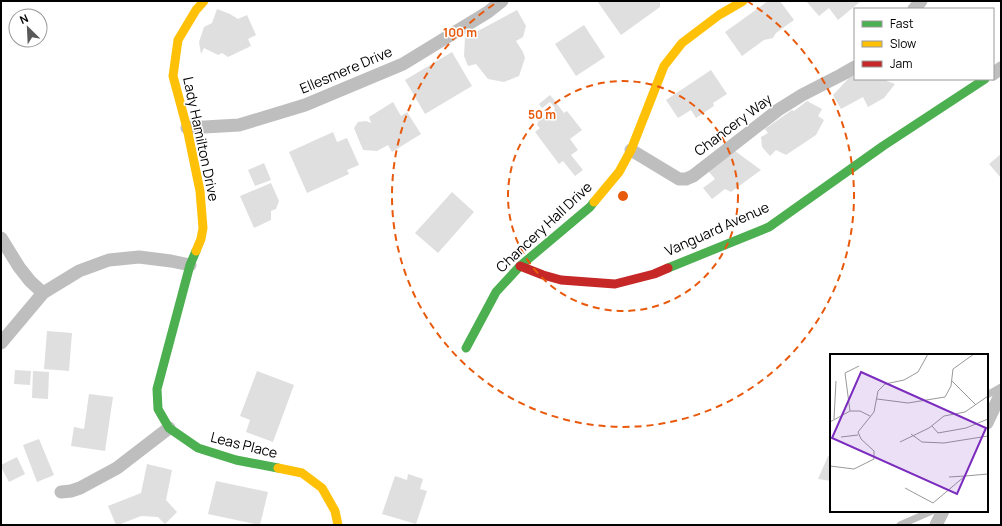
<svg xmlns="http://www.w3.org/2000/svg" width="1002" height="526" viewBox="0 0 1002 526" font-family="Manrope,sans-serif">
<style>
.building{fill:#dfdfdf}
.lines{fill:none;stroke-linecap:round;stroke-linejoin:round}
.lane{stroke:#bebebe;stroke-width:7}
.street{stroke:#bebebe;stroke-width:13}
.fast{stroke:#4caf50;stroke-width:9}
.slow{stroke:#ffc107;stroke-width:9}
.jam{stroke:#c62828;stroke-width:9}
.ring{fill:none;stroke:#e8590c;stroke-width:2;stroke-dasharray:7 5}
.labels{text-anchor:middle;stroke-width:3;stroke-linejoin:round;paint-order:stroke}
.street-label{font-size:14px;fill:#000;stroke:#fff}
.inset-road{fill:none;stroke:#999;stroke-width:1}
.view{fill:#7b2cbf;fill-opacity:0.15;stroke:#7b2cbf;stroke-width:2}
.inset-edge{fill:none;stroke:#000;stroke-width:2}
.centre{fill:#e8590c;stroke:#fff;stroke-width:2}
.ring-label{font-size:12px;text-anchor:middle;font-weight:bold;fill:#e8590c;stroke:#fff;stroke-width:3;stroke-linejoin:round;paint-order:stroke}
</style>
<rect width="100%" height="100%" fill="#fff"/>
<path class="building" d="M597,1H660V7L621,35Z
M768,1H780L794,20L776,33L773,38L764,40L742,56L725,32Z
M806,1H861L838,20L829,8L819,16Z
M217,9L230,14L238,19L247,15L256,35L248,39L251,46L228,57L222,53L218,55L204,48L201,54L199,42L204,27L212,23Z
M517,10L526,26L523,37L516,41L523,52L525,58L519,76L504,82L488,79L476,64L468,66L464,56L465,38Z
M584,25L605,57L576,76L555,44Z
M452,52L472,86L425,114L405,80Z
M855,69V79H887V81L895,84L884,98L868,107L863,97L841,109L833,95L848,79L851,72Z
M711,70L727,94L713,103L714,106L696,118L691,110L678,118L666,100Z
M550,95L564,113L567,111L582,130L570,139L578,150L571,155L583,170L575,176L563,161L559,164L535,132L540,128L537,125L539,120L548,116L554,122L552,115L555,108L550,102L542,108L539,104Z
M807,101L822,109L818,116L824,120L816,135L786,155L776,150L770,156L762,147L761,137L768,133L765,129L792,110L794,111Z
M393,102L401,116L407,112L421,134L392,152L388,145L377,151L363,150L354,128L358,122L366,121L371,123L369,117Z
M333,132L337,142L347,138L359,165L347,170L349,174L307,193L289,152Z
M735,151L761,170L731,192L725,189L712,199L703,188L715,179L709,172L711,165Z
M1001,154V178L989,164Z
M264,163L271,180L255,186L248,170Z
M271,183L279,201L276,209L271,211V220L254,228L240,196Z
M452,192L474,212L438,253L415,233Z
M47,331L72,333L69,371L44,369Z
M15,370L31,371L30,385L14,384Z
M33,371L49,372L48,399L32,398Z
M257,371L294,385L273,442L246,432L250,420L240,416Z
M89,394L113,397L105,451L71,446L74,427L84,429Z
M39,439L54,475L37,482L23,445Z
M828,456L831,458V481L818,479Z
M17,457L25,474L9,482L1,467V465Z
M147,464L172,470L166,500L177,512L165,524L158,517L141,516L118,525H116L108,506L141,493Z
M408,474L423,479L420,489L427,491L416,524L382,514L395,476L407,480Z
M216,481L268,492L260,525L208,514Z"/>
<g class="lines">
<path class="lane" d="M987,395L1001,387
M900,525L932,511"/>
<path class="street" d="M914,9L921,1
M993,74L1001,68
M187,128L239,125L305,105L403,64L488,12L502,1
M631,150L679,179H686L693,176L778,110L802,95L841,75L855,67
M1,238L19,267L30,281L43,293
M1,343L43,293L79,271L109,260L139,257L171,261L190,265
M987,423L1001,393
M61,492L71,491L80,488L117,468L169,428
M936,525L943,511"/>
<path class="fast" d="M196,251L190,265L157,389L158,409L169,428L198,448L236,460L278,468
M668,268L769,227L883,146L985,79
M466,348L496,292L520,266L590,207L594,202"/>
<path class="slow" d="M594,202L619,172L631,150L664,66L682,43L719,15L743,1
M196,251L201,239L203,228L200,191L187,128L173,76L178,40L196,10L204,1
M278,468L302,473L322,488L335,511L338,525"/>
<path class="jam" d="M520,266L543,275L561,280L615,284L654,274L668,268"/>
</g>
<g class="ring">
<circle cx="623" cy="196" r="115"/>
<path d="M747 1A231 231 0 1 1 499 1"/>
</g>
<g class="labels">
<g class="street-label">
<text transform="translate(346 70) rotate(-23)" y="5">Ellesmere Drive</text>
<text transform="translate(733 125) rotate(-37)" y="5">Chancery Way</text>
<text transform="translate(201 139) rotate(78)" y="5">Lady Hamilton Drive</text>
<text transform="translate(544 227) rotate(-43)" y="5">Chancery Hall Drive</text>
<text transform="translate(717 229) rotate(-24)" y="5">Vanguard Avenue</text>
<text transform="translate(244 445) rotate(14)" y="5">Leas Place</text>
</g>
</g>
<g transform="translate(830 354)">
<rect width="158" height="158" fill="#fff"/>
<path class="inset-road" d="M122,27L146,51M47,45L78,49L115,43L121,32L123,15L144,0M20,57L15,19L29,12M4,65L6,27M0,68L20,57H30L40,62M102,72L108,79L136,74L158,65M81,80L92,88L114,89L158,82M11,83L28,81M70,88L99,74L114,62L135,58L158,42M0,112L24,115L44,105V97L31,85L28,78L44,58L48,37L55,30L74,26L88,18L98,0M119,123L135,122M75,134L103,149L135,122L158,120"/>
<path class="view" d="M31,18L156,74L127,140L2,84Z"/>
<rect width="158" height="158" class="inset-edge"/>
</g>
<circle cx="623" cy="196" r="6" class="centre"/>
<g class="ring-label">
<text x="460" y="37">100 m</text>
<text x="542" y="119">50 m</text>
</g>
<rect width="1002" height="526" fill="none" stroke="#000000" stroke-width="4"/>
<rect x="854" y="8" width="140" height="72" fill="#ffffff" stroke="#999999"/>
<rect x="862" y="21" width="20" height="6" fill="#4caf50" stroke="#999999"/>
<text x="890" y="28" font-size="12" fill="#000000">Fast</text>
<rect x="862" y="41" width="20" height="6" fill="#ffc107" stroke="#999999"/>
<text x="890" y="48" font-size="12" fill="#000000">Slow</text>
<rect x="862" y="61" width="20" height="6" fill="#c62828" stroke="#999999"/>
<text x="890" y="68" font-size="12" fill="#000000">Jam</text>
<g transform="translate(28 28) rotate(336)"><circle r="19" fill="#ffffff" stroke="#999999"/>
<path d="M0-3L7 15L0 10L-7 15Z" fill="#595959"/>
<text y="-6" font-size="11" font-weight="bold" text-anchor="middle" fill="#000000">N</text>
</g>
</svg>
